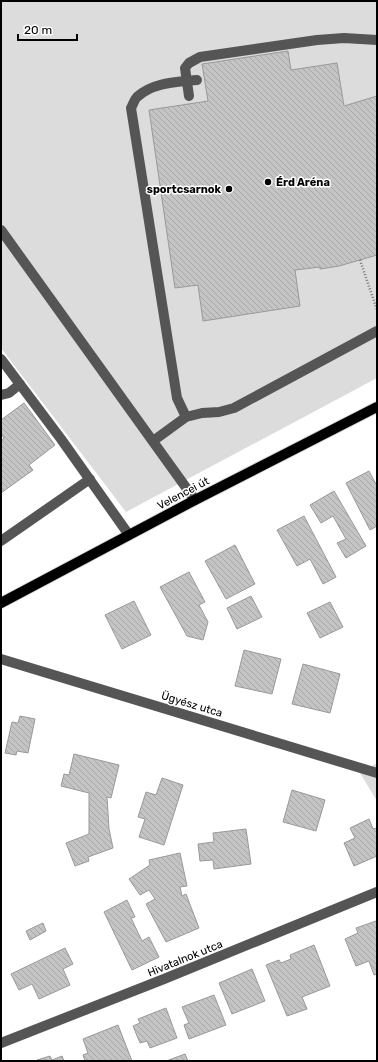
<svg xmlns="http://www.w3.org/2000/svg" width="378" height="1062" viewBox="0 0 378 1062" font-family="Rubik,sans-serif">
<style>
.grass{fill:#dcdcdc}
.building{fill:url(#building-back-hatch);stroke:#999}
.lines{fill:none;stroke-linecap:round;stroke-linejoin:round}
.major-casing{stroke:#dbdbdb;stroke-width:12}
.path{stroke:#777;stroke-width:2.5;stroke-dasharray:1 2;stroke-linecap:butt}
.minor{stroke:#555;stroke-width:10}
.major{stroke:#000;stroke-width:10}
.poi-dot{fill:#000;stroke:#fff;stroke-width:1.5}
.labels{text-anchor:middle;stroke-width:3;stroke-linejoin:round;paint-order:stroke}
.poi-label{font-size:11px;font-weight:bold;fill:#000;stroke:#fff;text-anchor:start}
.street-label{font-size:11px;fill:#000;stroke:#fff}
</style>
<defs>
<pattern id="building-back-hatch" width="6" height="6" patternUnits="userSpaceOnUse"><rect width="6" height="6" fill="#c4c4c4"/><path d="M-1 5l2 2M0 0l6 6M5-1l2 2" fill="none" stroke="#a7a7a7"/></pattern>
</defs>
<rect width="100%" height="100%" fill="#fff"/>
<path class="grass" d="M1,1H377V378L126,512L1,348Z
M377,763V801L360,773Z"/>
<path class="building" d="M288,51L291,70L337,63L344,106L377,96V255L339,266L320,269V267L295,270L300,306L203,321L198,285L175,288L149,110L208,101L202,64Z
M24,403L55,445L29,465L33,470L1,493V441L4,438L1,434V420Z
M369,471L377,486V526L370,530L346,483Z
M334,491L366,546L346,558L337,543L346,539L333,516L321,523L310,505Z
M304,516L336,577L323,584L310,559L297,566L277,530Z
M235,545L255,584L226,599L205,561Z
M189,572L205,602L199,605L208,622L203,640L187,636L160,587Z
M251,596L262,617L237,629L227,608Z
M134,601L151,635L122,649L105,615Z
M330,602L343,627L320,638L307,613Z
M244,650L281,659L272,694L235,686Z
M303,664L340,674L330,713L292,704Z
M20,716L35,719L28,753L17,751L16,755L5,753L12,722L18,723Z
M74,754L119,765L111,798L107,797L109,829L113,848L88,857L89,861L75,866L66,843L89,834V793L61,786L64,774L69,775Z
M162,778L183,785L164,845L139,837L145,819L138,817L146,792L156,795Z
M292,790L325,800L316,831L283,822Z
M369,819L373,829L377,828V856L354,866L344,843L355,838L350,828Z
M246,829L251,864L214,869L213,860L200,861L198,844L214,842L213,833Z
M180,853L187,886L180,887L182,896L186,894L199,928L166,942L146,904L155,899L149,890L140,895L129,879L150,865L149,860Z
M127,900L135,917L131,918L142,941L149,937L159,957L132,970L104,912Z
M376,921L377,923V974L374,975L369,961L356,966L345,939L358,933L356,928Z
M43,923L46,931L30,940L26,931Z
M314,945L330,986L302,997L307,1009L287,1016L266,965L279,960L281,963L291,959L290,955Z
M65,948L73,964L63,969L70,985L39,999L32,984L19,990L11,974Z
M252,969L265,1001L232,1014L219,983Z
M214,995L226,1025L189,1039L184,1025L189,1023L182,1007Z
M166,1008L177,1038L150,1048L147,1041L140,1043L133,1026L140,1023L138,1019Z
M118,1025L132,1061H85L83,1055L88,1053L83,1039Z
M185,1054L188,1061H166Z
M50,1056L52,1060L62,1056L64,1061L37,1060Z"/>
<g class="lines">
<g class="major-casing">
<path id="major" d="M1,603L195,500L377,407"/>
</g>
<path class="path" d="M360,260L377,310"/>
<path class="minor" d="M189,96L185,68L189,63L200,57L317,40L344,38L377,40
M1,230L195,500
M1,359L61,439L129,535
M1,395L9,393L20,384
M186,417L177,398L131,108C133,105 134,100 137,97C153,82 177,82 197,80
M153,441L186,417L202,413L219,412L234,408L377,331
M1,541L90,479
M1,659L377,773
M1,1043L164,979L377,892"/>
<use href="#major" class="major"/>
</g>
<g class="poi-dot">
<circle cx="268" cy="182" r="4"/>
<circle cx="229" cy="189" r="4"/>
</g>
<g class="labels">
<g class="poi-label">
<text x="276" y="186">Érd Aréna</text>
<text x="221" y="193" text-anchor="end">sportcsarnok</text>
</g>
<g class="street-label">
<text transform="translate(183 493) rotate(-28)" y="4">Velencei út</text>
<text transform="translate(192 704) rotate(17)" y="4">Ügyész utca</text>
<text transform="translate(185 958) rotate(-22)" y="4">Hivatalnok utca</text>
</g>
</g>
<rect width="378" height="1062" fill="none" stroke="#000000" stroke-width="4"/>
<path d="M18 34v6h59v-6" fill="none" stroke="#000000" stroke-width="2"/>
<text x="24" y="34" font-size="12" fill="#000000" stroke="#ffffff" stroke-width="3" paint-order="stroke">20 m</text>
</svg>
